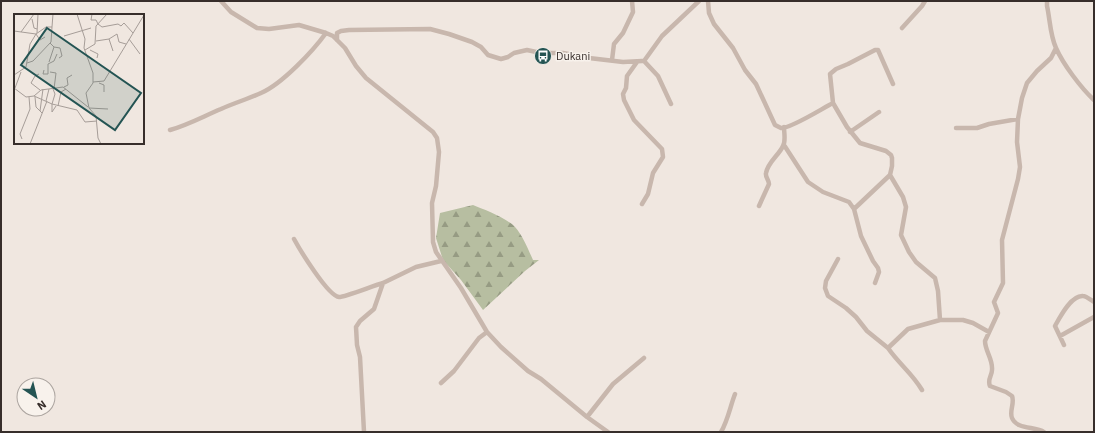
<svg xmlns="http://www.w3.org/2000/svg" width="1095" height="433" viewBox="0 0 1095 433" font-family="'IBM Plex Sans',sans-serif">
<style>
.forest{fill:url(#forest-firs)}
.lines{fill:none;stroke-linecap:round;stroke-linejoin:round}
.minor{stroke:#c8b7ad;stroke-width:4.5}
.labels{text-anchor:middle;stroke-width:3;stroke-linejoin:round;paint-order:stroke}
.poi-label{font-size:11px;fill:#372e2b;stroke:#f8f2ec;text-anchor:start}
.inset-road{fill:none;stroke:#a69d98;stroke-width:1}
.view{fill:#245453;fill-opacity:0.15;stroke:#245453;stroke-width:2}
.inset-edge{fill:none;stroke:#372e2b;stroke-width:2}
</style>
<defs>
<pattern id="forest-firs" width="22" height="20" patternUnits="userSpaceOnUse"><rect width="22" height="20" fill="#b7bea1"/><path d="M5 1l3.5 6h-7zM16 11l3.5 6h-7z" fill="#969b83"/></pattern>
</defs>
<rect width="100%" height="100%" fill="#f0e7e0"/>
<path class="forest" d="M473,205C483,209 507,218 515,227C523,236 528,249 533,260H539L525,271L483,310L461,280L443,260L436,238L440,213Z"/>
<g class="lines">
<path class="minor" d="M221,1L231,12L257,28L269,29L299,25L326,33L333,36L345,48L356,66L366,78L433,132L437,138L439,152L436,186L432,203L433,242L436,252L461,288L487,332L501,347L528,371L541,379L587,417L608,432
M708,1L709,13L714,24L733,48L745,70L756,84L775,125C777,126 779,127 781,128C790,129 823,108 833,103
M1047,1V6C1050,19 1050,35 1056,48C1063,64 1081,88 1094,100
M902,28L922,6L925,1
M337,40V33L341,31L349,30L430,29L449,34L472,42L481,47L488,55L501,59L508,57L514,53L527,50L541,53H563L589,58L623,62L642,61H644L662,36L699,1
M612,60L614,44L623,33L633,12L632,1
M644,61L658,76L671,104
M637,62L627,76L626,88L623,94L624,100L634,120L662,149L663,157L653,173L648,194L642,204
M956,128H977L989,124L1018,119
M170,130C188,125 204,116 221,109C234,103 248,99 261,93C282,84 313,51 326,33
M850,132L879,112
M784,145L808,182L823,192L849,202L854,209
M890,175L903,197L906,207L901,235L909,252L916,262L935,278L938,291L940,320
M759,206L769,184C769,180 765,177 766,173C768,162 779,155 783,146C786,141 784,133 784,127
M294,239C300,250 328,296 339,297C345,297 375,285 383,283
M838,259L826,281L825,288L828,296L846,308L856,317L867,331L888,348L908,329L940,320H963L973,323L989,332
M875,283L879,272L878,268L873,261L861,236L854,209L890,175L892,166V158L891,155L886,151L860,143L847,127L833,103L830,74L836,69L848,64L875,50H878L893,84
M1060,336L1094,317
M1064,345L1055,326C1060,317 1071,295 1083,296C1086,296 1091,300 1094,302
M888,348C899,364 912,373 922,390
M441,383L454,371L479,338L487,332
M587,417L613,384L644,358
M364,432L360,357L357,345L356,327L360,321L374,309L383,283L416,267L441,261
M721,432C728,420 730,407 735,394
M1044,432C1035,426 1017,430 1012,418C1009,411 1015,403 1012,396L1006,392L990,386C987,379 992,376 992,370C993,359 985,351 985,341L998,313L994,302L1003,283L1002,240L1018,179L1020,167L1017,142L1018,119L1022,98L1027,83L1037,71L1051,58L1056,48"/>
</g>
<defs>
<g id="bus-disc" transform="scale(0.9)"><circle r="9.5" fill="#245453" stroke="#f8f2ec"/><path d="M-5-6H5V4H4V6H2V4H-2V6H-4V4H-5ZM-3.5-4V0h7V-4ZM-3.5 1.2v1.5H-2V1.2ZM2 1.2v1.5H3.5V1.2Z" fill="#fff"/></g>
</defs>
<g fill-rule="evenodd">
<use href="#bus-disc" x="543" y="56"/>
</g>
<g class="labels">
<g class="poi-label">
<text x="556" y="60">Dukani</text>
</g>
</g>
<g transform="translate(14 14)">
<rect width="130" height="130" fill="#f0e7e0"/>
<path class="inset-road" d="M63,0L71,25L70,34L79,59V69L72,79L75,94L82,102L84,124L87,130M78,0L77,6H82L84,10M18,5L20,14L23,15M84,10L88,13L104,10L107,12L110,9L119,19M0,17L22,20L32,13H38L39,0M7,18L20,0M23,19L24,0M22,20L26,26L31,23M50,22L77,14M95,25L99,37M115,25L126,40M82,27L95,25L103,20L105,28L112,30M36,29L40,33L46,34L48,42L45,44M71,36L81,30L82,12L93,0M76,36L84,40L83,44M35,48L40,33M13,49L19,47L37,28L38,13M30,56L29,60H34V50L40,47L43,40M36,58L42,59L40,75M25,60L21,62L17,69L26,76M0,61L12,53L16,30L22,20M79,68L90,67L130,1M85,69L90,71V78M50,73L54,71L53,64L58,61M0,74L12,83L20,82L27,76L49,73L74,93M1,74L7,58M20,82L38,90L41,80L39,75M21,83L22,93L26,97M32,87L35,75M38,90L63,96L71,108L83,107M38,90V98L42,92M44,92L47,78L52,75M75,94L94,95M28,99L26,97L29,75M8,125L6,120L16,95L15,83M16,130L33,87"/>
<path class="view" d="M33,14L127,79L101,116L7,51Z"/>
<rect width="130" height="130" class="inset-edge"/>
</g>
<rect width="1095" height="433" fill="none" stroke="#372e2b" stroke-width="4"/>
<g transform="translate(36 397) rotate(145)"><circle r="19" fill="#f8f2ec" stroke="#aba49f"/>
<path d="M0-3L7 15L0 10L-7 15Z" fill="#245453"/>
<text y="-6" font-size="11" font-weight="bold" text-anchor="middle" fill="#372e2b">N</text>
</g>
</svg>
